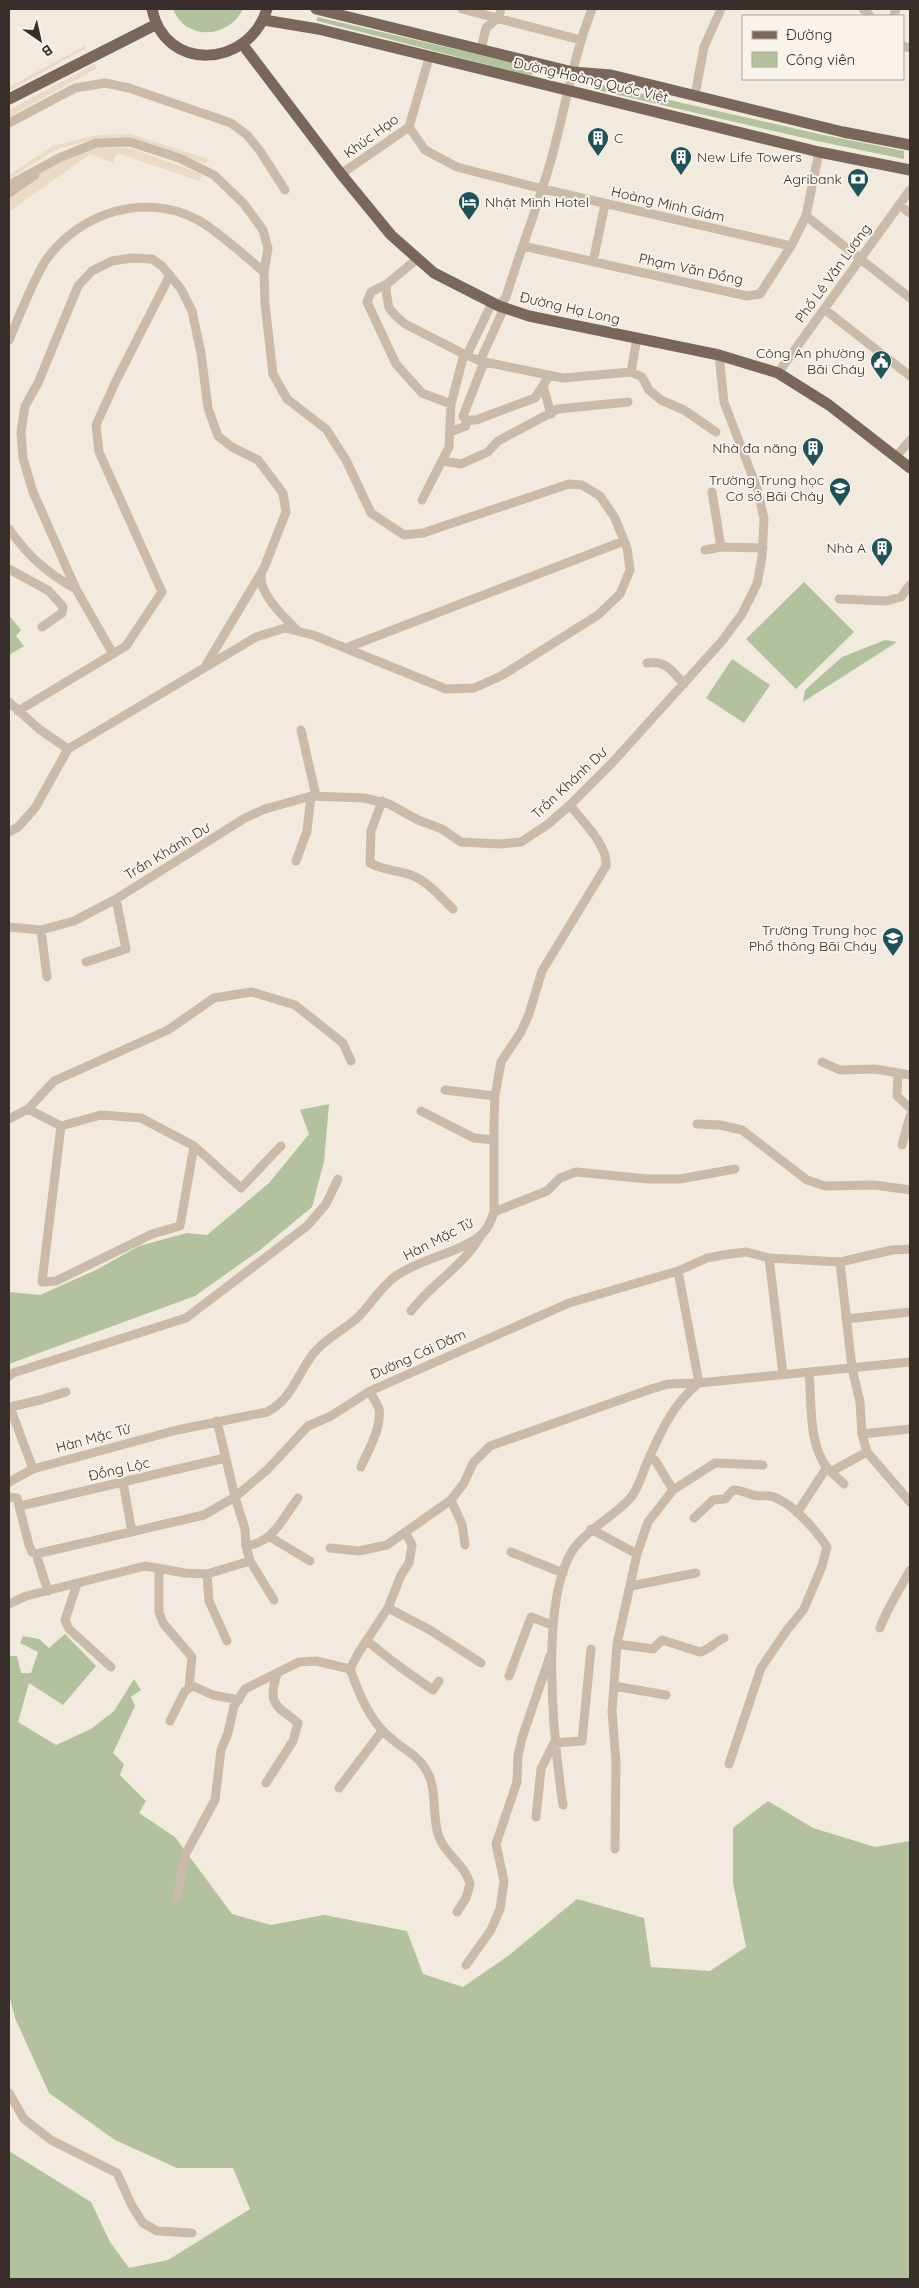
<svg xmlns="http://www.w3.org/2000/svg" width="919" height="2288" viewBox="0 0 919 2288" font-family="Quicksand,sans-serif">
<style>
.green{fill:#b4c19f}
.plaza{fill:#e9dbc6}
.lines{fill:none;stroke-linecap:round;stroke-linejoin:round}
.minor{stroke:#cabaaa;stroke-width:9}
.major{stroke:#79675b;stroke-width:11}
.labels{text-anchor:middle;stroke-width:4;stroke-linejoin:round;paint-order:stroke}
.street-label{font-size:14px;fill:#382f2a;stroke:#f9f3eb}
.poi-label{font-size:14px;fill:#382f2a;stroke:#f9f3eb;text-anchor:end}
</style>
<rect width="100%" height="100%" fill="#f2eade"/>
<path class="green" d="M173,9H243C229,38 186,42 173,9Z
M317,17L532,67L536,70L535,74L530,75C459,58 388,38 317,21Z
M599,84L819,134L904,151V159L817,141L597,90V85Z
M804,582L854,632L796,689L746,639Z
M9,615L21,630L16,636L24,646L9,655Z
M885,640L897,642L803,702L805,690L842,657Z
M732,659L770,685L744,723L706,698Z
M329,1104L324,1162L312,1207L260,1250L195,1296L9,1364V1292L40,1295L96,1270L139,1246L187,1233L207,1235L269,1183L309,1134L300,1110Z
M65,1634L96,1666L63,1705L29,1683L18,1722L56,1745L91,1729L114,1711L134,1679L141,1690L131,1697L135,1706L113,1753L124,1764L120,1775L146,1801L139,1813L175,1837L232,1914L271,1925L324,1915L407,1931L423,1974L463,1987L508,1956L577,1899L644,1918L651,1967L710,1971L746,1947L733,1883V1828L768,1801L813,1828L875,1847L910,1841V2279H9V2151L91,2202L110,2242L129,2268L168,2260L250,2209L233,2168H177L115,2140L49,2093L15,2018L9,1994V1656H17L21,1673H31L38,1652L20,1643L23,1636L39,1639L49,1648Z"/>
<path class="plaza" d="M84,44L86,48L9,91V87L81,48Z
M95,64L97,68L9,117V110Z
M130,134L208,159L206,164L130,138H97L55,150L9,179V175L53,146L97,135Z
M94,147L130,148L202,174L199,181L117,153L113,163L90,154L9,212V197L50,167Z"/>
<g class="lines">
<path class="minor" d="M462,9L581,40
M863,9L870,16
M894,16L896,9
M903,46L910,48
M481,50L486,28L499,17L501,9
M695,95L704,47L721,9
M9,123L75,88L105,83L129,88L231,123L247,135L260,151L285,190
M409,127L425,150L457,167L543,189L791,246
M341,174L409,127L429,58
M9,185L59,158L96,143L130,142L179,158L214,175L244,204L263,230L268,248L264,272L265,304L273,374L287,399L326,429L346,460L371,513L404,535L423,533L569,484L582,485L600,496L615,518L627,548L630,570L620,594L598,615L501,676L474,688L446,689L313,635L285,628L256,637L68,749L35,808L18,827L9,832
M9,193L35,175
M899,205L910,213
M806,216L910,298
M523,246L747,296L760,294L791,246L806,216L819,152
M417,259L387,284L371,292L367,302L396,364L422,393L451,404
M593,262L605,204
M387,284L386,291L389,308L396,316L405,324L464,354L480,361L563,378L631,372L642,377L649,390L661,400L684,410L716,432
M499,306L506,297C520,251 538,206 551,160C565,110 573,57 592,9
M824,309L910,376
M9,340C19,317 33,280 46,260C80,212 145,192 198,220C218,231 246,257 264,272
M467,355L492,303
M480,361L504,308
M484,362L463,416L466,420H476L535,398L549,376
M631,372L637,338
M778,373L910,190
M543,386L551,414
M450,432L466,426V420
M896,457L910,440
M443,461L461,464L488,452L498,441L558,409L628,402
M712,492L721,547
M422,500L449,447L451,404L464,354
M9,529C28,556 47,573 76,589
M705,550L721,547L763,548
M9,569L49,591L63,607L62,613L42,627
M262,572C255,591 286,619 298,631
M839,599L886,601L901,597L910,585
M346,648L624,541
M113,654L76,589L33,492L23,458L21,432L25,406L38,383L78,286L92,271L112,261L132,258L152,259L162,266L181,289L192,311L201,353L208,408L218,436L232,447L258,460L283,493L286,512L264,568L206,665
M647,663C666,660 672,671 684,684
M9,702L39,729L68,749
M18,711L126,646L162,592L99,452L96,425L116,381L170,275
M301,730L316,796
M382,801L371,831L370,863C382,870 397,870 411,875C428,881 440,897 453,909
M296,861L307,831L311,796
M9,927L41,930L74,921L116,899L245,818L265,809L311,796L364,798L389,804L418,820L442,829L461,842L500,844L521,842L547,825L570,805L612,763L722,641L742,614L757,584L762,557L764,519L758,491L724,402L719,355
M41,930L47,977
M86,962L126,949L116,899
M822,1062L840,1070L875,1069L910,1075
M898,1074L897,1096L910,1108
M445,1090L495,1096
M28,1109L61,1126L101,1115L141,1118L194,1146L241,1188L281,1146
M421,1111L474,1138L494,1140
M9,1119L28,1109L54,1081L168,1030L214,998L252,992L295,1005L343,1043L351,1061
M697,1124L720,1125L742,1130L807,1180L825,1186L875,1185L910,1190
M61,1126L42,1282L56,1281L152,1234L180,1226L194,1146
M902,1145L910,1116
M494,1212L547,1191L560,1178L576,1172L648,1179H680L735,1169
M769,1258L783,1374
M840,1262L852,1368L860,1402L862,1434
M411,1311C432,1283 464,1266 481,1235
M846,1319L910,1312
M809,1373C812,1403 808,1443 827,1468C832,1473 839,1479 844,1484
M9,1376L13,1373L186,1318L307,1226L326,1204L338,1179
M217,1421L235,1497L245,1529L246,1546L250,1561L274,1600
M867,1452L910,1502
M649,1459L655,1460L673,1490
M361,1467C368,1451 382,1427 379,1409C377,1403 372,1397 370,1391
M33,1469L10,1407L40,1400L66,1392
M832,1471L867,1452L862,1434L910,1429
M9,1482L33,1469L177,1430L267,1412C292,1399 297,1375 313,1354C325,1338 343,1331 357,1318C371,1305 380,1287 396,1276C421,1258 458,1254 481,1235C488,1229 491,1221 494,1212V1123L495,1096L501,1062L521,1032L529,1014L542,971L606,866C608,845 582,821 570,805
M123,1482L132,1532
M9,1497L17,1498L29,1545L32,1552L36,1554L204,1515L235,1497L267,1470L308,1426L331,1416L370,1391L569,1303L678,1271L707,1258L723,1255L746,1252L769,1258L840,1262L892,1250L910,1249
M451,1500L462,1524L465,1545
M20,1506L225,1458
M797,1513L827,1467
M694,1518L713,1500L725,1499L733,1490C743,1490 749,1495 759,1496C764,1496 769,1495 774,1497C793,1504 816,1530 827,1547L822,1566L804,1609L787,1630L761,1668L729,1764
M591,1529L637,1554
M270,1537L310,1561
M246,1546C274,1542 282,1519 298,1498
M330,1548L359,1551L387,1545L451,1500L464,1483L473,1463L490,1446L651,1389L668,1384L699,1383L910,1362
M511,1552L563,1573
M36,1554L48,1591
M159,1569V1612L163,1623L192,1657L189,1688
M207,1574L209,1601L227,1641
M77,1584L65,1620L69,1629L111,1667
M631,1586L696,1573
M9,1604L26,1596L145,1566L185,1573L207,1574L250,1561
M388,1608L430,1630L481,1663
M880,1628C887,1608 900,1589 910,1570
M367,1641L400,1667L433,1690L439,1681
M617,1644L653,1649L662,1640L700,1652C709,1650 715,1642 724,1638
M350,1669C359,1694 371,1724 393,1740C403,1749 414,1753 422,1764C440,1786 430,1812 439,1837C446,1856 465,1864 470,1884L466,1898L457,1912
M509,1676L531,1617L552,1625
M614,1686L666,1695
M170,1721L185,1691L193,1686L213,1695L239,1700
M266,1783L293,1741L298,1723C276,1705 267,1705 277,1674
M339,1788L382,1731
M563,1805C554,1744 538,1597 575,1547C591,1526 617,1515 632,1496C638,1488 642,1475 646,1465C659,1435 673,1403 699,1383L678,1271
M536,1817L541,1769L554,1743L582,1741L591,1649
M615,1849L616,1763L612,1711L617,1644L637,1554L648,1522L673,1490L715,1463L763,1465
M177,1897L185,1855L215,1800L221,1750L228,1733L234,1706L245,1689L299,1662L316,1661L350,1669L359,1652L388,1608L401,1575L409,1563L412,1545L405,1532
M466,1965L491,1930L500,1909L504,1881L496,1844L517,1782L518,1756L522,1738L550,1656
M9,2093L24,2119L51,2140L117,2173L132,2206L143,2223L157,2231L192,2233"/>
<path class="major" d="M152,9C165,73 249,68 267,9
M316,9L573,72L611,75L843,132L910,145
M264,20L318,29L819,152L910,170
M243,45L341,174L391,235L434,273L499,306L529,316L719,355L778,373L829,405L910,468
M9,99L157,24"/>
</g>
<defs>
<g id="building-pin" transform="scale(1.125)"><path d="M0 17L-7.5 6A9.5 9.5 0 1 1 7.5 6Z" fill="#205258" stroke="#f9f3eb"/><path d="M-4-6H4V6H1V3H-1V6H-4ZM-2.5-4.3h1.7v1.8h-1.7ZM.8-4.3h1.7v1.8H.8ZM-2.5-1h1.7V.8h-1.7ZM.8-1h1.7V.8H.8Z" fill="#fff"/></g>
<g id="bank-pin" transform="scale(1.125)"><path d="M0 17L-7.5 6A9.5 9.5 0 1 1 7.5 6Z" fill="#205258" stroke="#f9f3eb"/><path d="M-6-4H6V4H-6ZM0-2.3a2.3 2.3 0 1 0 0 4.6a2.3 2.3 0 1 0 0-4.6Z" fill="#fff"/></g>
<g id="hotel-pin" transform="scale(1.125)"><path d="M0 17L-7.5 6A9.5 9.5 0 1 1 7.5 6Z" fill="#205258" stroke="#f9f3eb"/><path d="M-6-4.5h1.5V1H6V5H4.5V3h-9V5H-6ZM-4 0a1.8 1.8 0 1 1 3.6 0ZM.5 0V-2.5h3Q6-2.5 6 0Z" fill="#fff"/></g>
<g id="civic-pin" transform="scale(1.125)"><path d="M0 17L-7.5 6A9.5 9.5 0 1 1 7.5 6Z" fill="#205258" stroke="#f9f3eb"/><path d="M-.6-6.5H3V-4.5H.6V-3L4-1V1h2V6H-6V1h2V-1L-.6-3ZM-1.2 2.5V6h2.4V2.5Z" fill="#fff"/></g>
<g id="school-pin" transform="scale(1.125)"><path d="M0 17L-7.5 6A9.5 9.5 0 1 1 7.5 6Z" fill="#205258" stroke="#f9f3eb"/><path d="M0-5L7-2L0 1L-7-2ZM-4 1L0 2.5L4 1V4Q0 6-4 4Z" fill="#fff"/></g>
</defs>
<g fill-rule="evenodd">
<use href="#building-pin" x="598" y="138"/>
<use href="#building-pin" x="681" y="157"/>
<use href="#bank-pin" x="858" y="179"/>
<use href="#hotel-pin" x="469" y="202"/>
<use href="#civic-pin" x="881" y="361"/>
<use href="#building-pin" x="813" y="448"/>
<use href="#school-pin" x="840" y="488"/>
<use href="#building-pin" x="882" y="548"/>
<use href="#school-pin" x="893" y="938"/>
</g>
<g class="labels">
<g class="street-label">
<text transform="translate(591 80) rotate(13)" y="5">Đường Hoàng Quốc Việt</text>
<text transform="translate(371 136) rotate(-36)" y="5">Khúc Hạo</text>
<text transform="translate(668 204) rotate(13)" y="5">Hoàng Minh Giám</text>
<text transform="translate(691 269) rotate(12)" y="5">Phạm Văn Đồng</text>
<text transform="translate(833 273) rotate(-54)" y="5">Phố Lê Văn Lương</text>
<text transform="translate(570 308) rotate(13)" y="5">Đường Hạ Long</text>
<text transform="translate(569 783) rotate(-43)" y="5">Trần Khánh Dư</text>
<text transform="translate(167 851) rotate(-31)" y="5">Trần Khánh Dư</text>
<text transform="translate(438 1239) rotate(-27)" y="5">Hàn Mặc Tử</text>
<text transform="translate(418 1354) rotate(-24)" y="5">Đường Cái Dăm</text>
<text transform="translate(93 1438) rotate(-15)" y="5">Hàn Mặc Tử</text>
<text transform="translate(119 1469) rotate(-13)" y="5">Đồng Lộc</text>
</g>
<g class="poi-label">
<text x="614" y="143" text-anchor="start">C</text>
<text x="697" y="162" text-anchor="start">New Life Towers</text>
<text x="842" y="184">Agribank</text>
<text x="485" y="207" text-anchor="start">Nhật Minh Hotel</text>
<text x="865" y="358">Công An phường<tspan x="865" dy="16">Bãi Cháy</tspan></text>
<text x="797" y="453">Nhà đa năng</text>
<text x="824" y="485">Trường Trung học<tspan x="824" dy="16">Cơ sở Bãi Cháy</tspan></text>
<text x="866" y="553">Nhà A</text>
<text x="877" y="935">Trường Trung học<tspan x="877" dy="16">Phổ thông Bãi Cháy</tspan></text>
</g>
</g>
<rect width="919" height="2288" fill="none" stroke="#382f2a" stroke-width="20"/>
<rect x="742" y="15" width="162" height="65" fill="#f9f3eb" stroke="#aca59e"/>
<rect x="752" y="31" width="25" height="8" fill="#79675b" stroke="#aca59e"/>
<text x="786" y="40" font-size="15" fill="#382f2a">Đường</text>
<rect x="752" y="52" width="25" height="15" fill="#b4c19f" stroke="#aca59e"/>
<text x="786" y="65" font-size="15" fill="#382f2a">Công viên</text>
<g transform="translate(40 40) rotate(146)" stroke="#f9f3eb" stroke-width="4" paint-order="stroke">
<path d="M0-4L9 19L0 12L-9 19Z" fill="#382f2a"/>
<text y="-8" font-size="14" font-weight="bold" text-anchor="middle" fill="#382f2a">B</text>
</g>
</svg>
